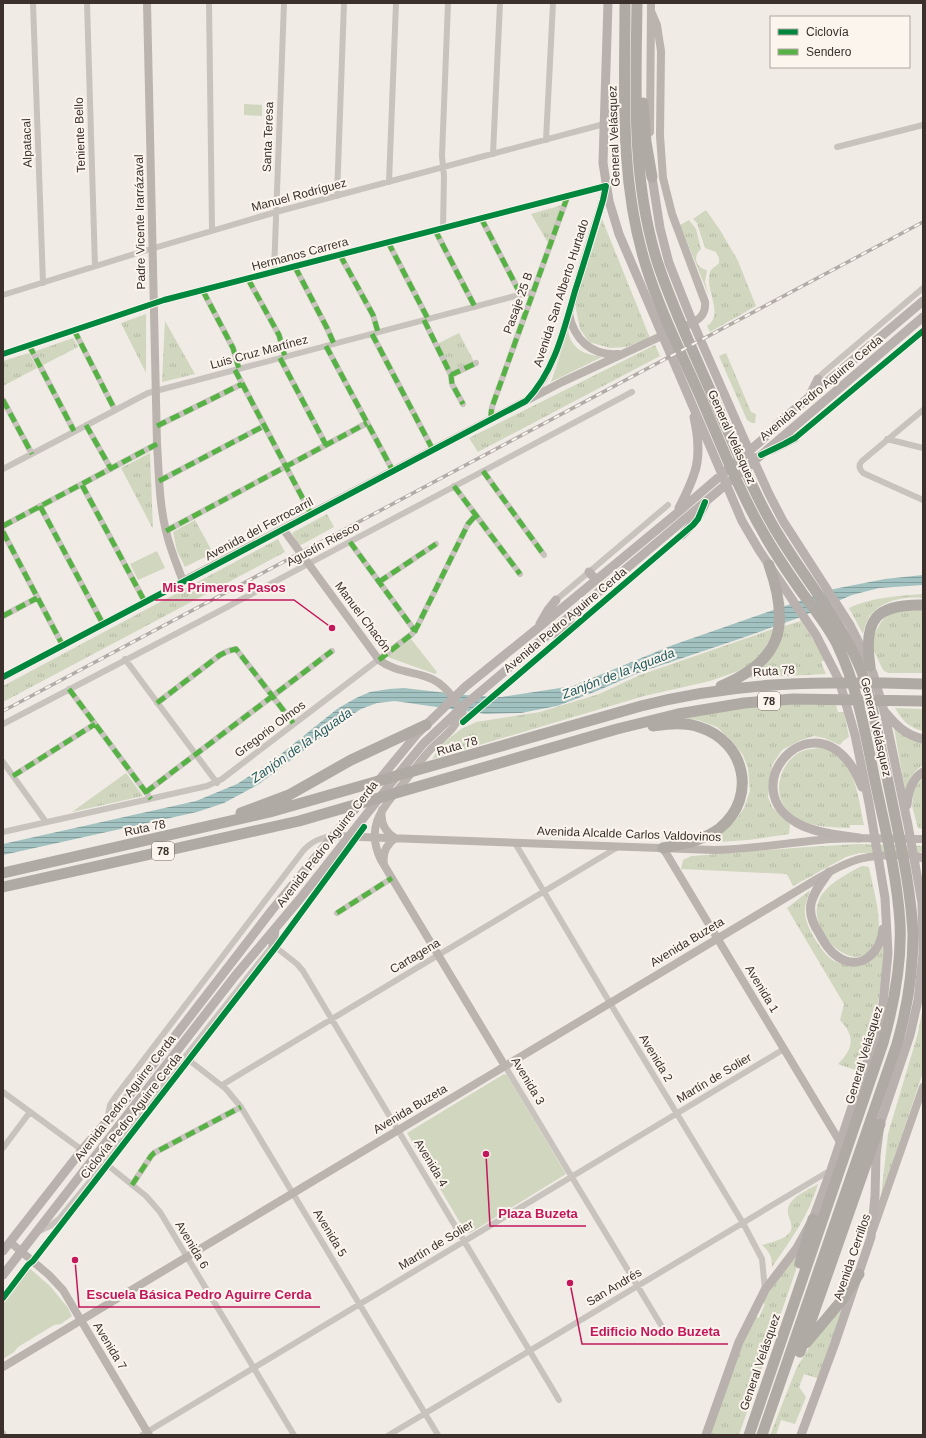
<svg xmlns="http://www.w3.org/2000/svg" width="926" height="1438" viewBox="0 0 926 1438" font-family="Helvetica,sans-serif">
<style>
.grass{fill:url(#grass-tufts)}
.green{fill:#d1d6bf}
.water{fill:url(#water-rules)}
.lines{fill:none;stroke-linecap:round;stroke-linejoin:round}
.street{stroke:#c9c3be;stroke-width:6}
.secondary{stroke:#bab3ae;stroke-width:8}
.primary{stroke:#b8b1ad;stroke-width:9}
.highway{stroke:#afaaa4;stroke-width:11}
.rail-casing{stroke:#b1aca8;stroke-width:3.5}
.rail{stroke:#fbf5ee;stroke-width:2;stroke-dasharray:6;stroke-linecap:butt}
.quiet{stroke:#57b246;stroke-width:5;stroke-dasharray:10 5;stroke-linecap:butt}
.cycleway-casing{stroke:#fbf5ee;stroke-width:8}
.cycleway{stroke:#00873e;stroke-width:6}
.labels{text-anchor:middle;stroke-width:4;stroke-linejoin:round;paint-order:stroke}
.shield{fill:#fbf5ee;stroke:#756b66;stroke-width:1}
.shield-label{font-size:11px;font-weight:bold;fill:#3b302b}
.street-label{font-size:12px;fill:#3b302b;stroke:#fbf5ee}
.water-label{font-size:13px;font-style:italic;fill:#1f5a5e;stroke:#fbf5ee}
.leader{fill:none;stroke:#c2185b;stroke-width:1.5}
.callout-dot{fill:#c2185b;stroke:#fbf5ee;stroke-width:1.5}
.callout-label{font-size:13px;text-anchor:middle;font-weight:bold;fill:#c2185b;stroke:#fbf5ee;stroke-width:4;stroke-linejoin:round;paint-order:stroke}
</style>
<defs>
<pattern id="grass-tufts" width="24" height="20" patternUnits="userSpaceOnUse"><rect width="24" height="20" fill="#d1d6bf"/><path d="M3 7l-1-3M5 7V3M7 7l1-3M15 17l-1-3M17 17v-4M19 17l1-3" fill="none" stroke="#b4b8a4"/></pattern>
<pattern id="water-rules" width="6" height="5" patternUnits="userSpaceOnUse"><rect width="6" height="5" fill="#a1c2c1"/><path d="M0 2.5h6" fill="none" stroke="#849e9d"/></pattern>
</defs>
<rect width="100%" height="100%" fill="#f0ebe5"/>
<path class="grass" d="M562,205L548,243L531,214Z
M706,210L720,230L738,261L756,306L710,332L707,326C725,314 704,289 710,272C711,269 716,266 719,263V258L716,252L705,248L697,223L693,219Z
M602,219L650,338L626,347L610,348L589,342L580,329L576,309V299Z
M689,220L696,229L701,249C692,257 696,268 707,270L705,282L709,296L680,225Z
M146,314V373L121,323Z
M165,321L195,374L162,382Z
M459,333L474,362L452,373L437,344Z
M73,338L78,347L43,365L36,351Z
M655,345L660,356L478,452L469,438Z
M29,353L37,368L3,386V361Z
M726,353L751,412L756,414L755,423H752L747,420L719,356Z
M150,453L153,529L121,468Z
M327,514L334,527L299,546L292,533Z
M195,520L213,553L185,567L177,551L173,532Z
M278,539L285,552L3,702V686Z
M923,594V598C903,596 877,601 867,621C865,625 864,630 863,634L849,608C872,597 898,596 923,594Z
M923,610V673H888L883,670L872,647L873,637L881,622L890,612Z
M801,621L819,648L825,660L821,662L826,674L749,678L784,626Z
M776,628L758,660L741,670L710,681L644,696L432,759L442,744L461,729L476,722L540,712L599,694L640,675Z
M793,704L836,705L838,712H844L849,737L843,741L840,745L824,738L814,736L801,740L782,750L772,765L768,797L772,807L790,824L789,834L748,840L703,843L736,820L744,808L750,791L748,768L743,755L731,740L717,727L698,720L680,718L730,709Z
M895,708L923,709V731C909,728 902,720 895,708Z
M894,728L905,736L923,742V765C912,772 907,783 906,795Z
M818,748C854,749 858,797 864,825H850V828C834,827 814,828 799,819C793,816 785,809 782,802C774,785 783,761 800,752C806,749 812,749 818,748Z
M126,773L143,796L72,812Z
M923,778V829L918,828L912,806L914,788Z
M857,844L923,846V852L859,853L846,857L793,886L787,874L681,869L683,860L692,856L807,847Z
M862,866L869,867C872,884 882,917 878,933C865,989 804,933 819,900C825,885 848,873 862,866Z
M810,890C808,897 804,906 805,914C806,927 821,951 831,959C841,966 860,968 870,961C876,958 880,950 885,945L883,971L875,1022L858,1071L838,1064C853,1049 856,1037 840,1020L844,1004L787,908Z
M923,1007V1072L881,1197L888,1134L918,1033Z
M818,1184C809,1215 790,1241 772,1267C772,1257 770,1252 762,1245C769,1243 777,1241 783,1238C803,1227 780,1216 791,1202C796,1195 811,1188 818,1184Z
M802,1247L798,1264L739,1435H709L729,1380L754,1316L759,1318L765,1304L762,1302Z
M845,1305L820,1379L804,1374L799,1387L806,1397L795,1424L781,1420L776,1435H770L797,1367L814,1340Z"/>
<path class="green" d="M244,104L262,105V116L244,115Z
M568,331C572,350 584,354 602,357L551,382Z
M157,551L165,568L138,580L130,564Z
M411,639L437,672L435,674L385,656Z
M504,1074L507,1075L566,1174L470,1233L465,1231L407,1133Z
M28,1267L50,1286L68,1308L72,1316L61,1324L54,1325L18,1347L14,1352L3,1359V1298Z"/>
<path class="water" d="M923,575V585L879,588L852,595L798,618L742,638L638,673L597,691L557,706L521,713L485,714L395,701L377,703L361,709L347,718L259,784L224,803L197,812L3,855V844L196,801L237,784L271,762L337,709L356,698L370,692L389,689L404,688L464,695L501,697L573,686L673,645L834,589L885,579Z"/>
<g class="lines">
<path class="street" d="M33,3L43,283
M87,3L95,266
M209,3L212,231
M546,140L553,3
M837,147L923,125
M493,154L500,3
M389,182L396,3
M337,196L344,3
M481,218L521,295
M443,228L444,176L442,156L448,3
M435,230L475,307
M388,242L428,319
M340,255L373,315L378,332
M295,267L327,328L334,344
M274,272L284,3
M248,279L279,335L285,357
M203,291L233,348L239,369
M3,295L144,251L276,212L604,124
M424,320L451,375L452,384L463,404
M74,330L115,410
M372,334L433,450
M29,345L74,431
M326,346L393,471
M3,354L164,300L606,186
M280,358L326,445
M235,370L311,514
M451,375L476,363
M818,379L822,374L923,288
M3,400L32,454
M923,410L862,461C858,465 859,469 863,473L923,500
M492,419L491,414L492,407L568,195
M86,425L111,469
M157,426L242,384
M795,438L923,331
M887,439L923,448
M3,469L148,393L534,291
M483,471L544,555
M159,481L264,426
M82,485L145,602
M454,486L520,574
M40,506L103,624
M3,526L157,444
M166,531L367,423
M3,532L63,646
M350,542L415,631
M379,582L436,544
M556,600L668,505
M3,616L37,598
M125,659L217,783
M3,677L183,581
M69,689L148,795
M157,703L220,655L228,651L236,649L294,724
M463,722L682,535
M3,724L212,615L632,392
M3,762L46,822
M13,776L95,724
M146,792L332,651
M3,832L207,786L222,779L412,634L418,625L468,524L476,515
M515,843L610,1003L743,1223L762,1259L765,1290
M337,913L392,878
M185,1057L226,1089L241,1107L438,1435
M505,1066L667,1335
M222,1085L618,847
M3,1092L82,1150
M107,1120L110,1105L116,1096L303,851C312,841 321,837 334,836
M3,1148L30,1112
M105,1163L146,1196L160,1212L294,1435
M132,1185L151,1156L154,1153L241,1107
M37,1232L50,1226L60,1218L105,1163L185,1057L273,945L297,964L303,971L559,1400
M3,1433L4,1435
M142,1435L784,1049
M389,1435L831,1170"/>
<path class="secondary" d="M147,3L157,444C159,473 159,503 166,531C170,549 177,565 183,581L562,382L668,333
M651,11L657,25L661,51L660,136L663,178L672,214L705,302C706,315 699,320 688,325
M650,132L651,3
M569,314C574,339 591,356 618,354
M531,396C554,370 564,330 574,296C583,264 593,232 603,200L606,186
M283,529L379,660C404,679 432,666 453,698C456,703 460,708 463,714
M460,709C459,727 444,736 432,748C422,758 414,770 405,781C384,807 364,825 381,860L505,1066
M382,810C380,822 385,832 395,838
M334,836L714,850C754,849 792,842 831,839C861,837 892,839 923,839
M663,848L840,1142
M384,864C382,853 386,845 395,838
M873,1230L923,1087
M10,1242L49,1275L63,1290L149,1435
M3,1367L817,879C853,858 866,854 908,855"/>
<path class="primary" d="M608,3L603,163L609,201L619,234L742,521L759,550L816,635L839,680L855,735L869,803L885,898L888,953L883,1004L875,1038L831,1170L813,1219L797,1248L765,1290L739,1342L706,1435
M652,177L660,228L669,263L690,316L744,439L769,494L783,521L850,625L865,655L873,673L884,711L908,825L922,903L923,954L918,1000L910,1035L880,1124L876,1155L875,1196L871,1237L835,1343L801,1435
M811,393L818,379
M771,450L795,438
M740,473L923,317
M679,508C697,473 703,458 694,417
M682,535C693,525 699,517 705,504
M589,572L596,580
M540,624L548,610L556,600
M552,634L576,625
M885,712C896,725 905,735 923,739
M907,805C908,792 912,779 923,772
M859,838C839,835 815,833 797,823C737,789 803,708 847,760C854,768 858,777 862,787
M915,856L923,858
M829,872C822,882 813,892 811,904C809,915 813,924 819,933C824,942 829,951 838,957C861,972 881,952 883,929
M273,945L275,929
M3,1251L82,1150L128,1097L272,910L417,734L465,687L538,628L676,514L762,440L782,420L923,301
M3,1275L235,976L299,900L395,778L423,744L460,709L730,481"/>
<path class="highway" d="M625,3C625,91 619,181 646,266C660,311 682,355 701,398C721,444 739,491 764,534C775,554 789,574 803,594C815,610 828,626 837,644C857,686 865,731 874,776C884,824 897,874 900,923C902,964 894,1004 883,1043L749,1435
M637,3C636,89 631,177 657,261C673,310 696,357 716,404C734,444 750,486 772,524C799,572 837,614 859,665C865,678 868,693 872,707C877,730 882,754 887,777C897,828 911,884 913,935C913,972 907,1009 897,1044L762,1435
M643,103L646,142L652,177
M870,666C863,619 876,604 923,605
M721,686C783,660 790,625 769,565
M653,726C669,724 684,722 699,727C745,741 758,797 720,828C703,841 682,844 663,848
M241,813L289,795L351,760L426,725
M3,873L270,812L641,706C737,681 825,681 923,684
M3,887L299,821L617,729L678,714L744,703L793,699L923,701
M800,1263L813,1219
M806,1343L842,1300L859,1274
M800,1352L880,1124"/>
<g class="rail-casing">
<path id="rail" d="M3,711L923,222"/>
</g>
<use href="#rail" class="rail"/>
<path class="quiet" d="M481,218L521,295
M435,230L475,307
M388,242L428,319
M340,255L373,315L378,332
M295,267L327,328L334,344
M248,279L279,335L285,357
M203,291L233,348L239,369
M424,320L451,375L452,384L463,404
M74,330L115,410
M372,334L433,450
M29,345L74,431
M326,346L393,471
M280,358L326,445
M235,370L311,514
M451,375L476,363
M3,400L32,454
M492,419L491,414L492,407L568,195
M86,425L111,469
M157,426L242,384
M483,471L544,555
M159,481L264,426
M82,485L145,602
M454,486L520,574
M40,506L103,624
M3,526L157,444
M166,531L367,423
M3,532L63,646
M350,542L415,631
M379,582L436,544
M3,616L37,598
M379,660L412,634L415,631L468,524L476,515
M69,689L151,799
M157,703L220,655L228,651L236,649L294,724
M13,776L95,724
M146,792L332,651
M337,913L392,878
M132,1185L151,1156L154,1153L241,1107"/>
<g class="cycleway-casing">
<path id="cycleway" d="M3,354L164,300L606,186L603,200C594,230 585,260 575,291C564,329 555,371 526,401L3,677
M761,455L784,444L795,438L923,331
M463,722L693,525L698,519L705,502
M3,1298L28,1265L33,1261L276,947L364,827"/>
</g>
<use href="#cycleway" class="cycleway"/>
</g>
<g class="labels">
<g class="shield">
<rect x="758" y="692" width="22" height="18" rx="3"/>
<rect x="152" y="842" width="22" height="18" rx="3"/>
</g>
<g class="shield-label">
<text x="769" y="705">78</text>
<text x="163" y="855">78</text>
</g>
<g class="street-label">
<text transform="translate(80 135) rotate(-92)" y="4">Teniente Bello</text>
<text transform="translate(614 136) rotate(-92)" y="4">General Velásquez</text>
<text transform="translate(268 137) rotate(-88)" y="4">Santa Teresa</text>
<text transform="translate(27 143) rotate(-92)" y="4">Alpatacal</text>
<text transform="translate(299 195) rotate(-15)" y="4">Manuel Rodríguez</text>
<text transform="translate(140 222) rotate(-91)" y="4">Padre Vicente Irarrázaval</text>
<text transform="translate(300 254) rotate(-15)" y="4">Hermanos Carrera</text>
<text transform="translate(561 293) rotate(-72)" y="4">Avenida San Alberto Hurtado</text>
<text transform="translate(518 303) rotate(-70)" y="4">Pasaje 25 B</text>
<text transform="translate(259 352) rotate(-15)" y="4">Luis Cruz Martínez</text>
<text transform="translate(821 388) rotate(-40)" y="4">Avenida Pedro Aguirre Cerda</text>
<text transform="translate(732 437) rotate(66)" y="4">General Velásquez</text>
<text transform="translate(259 529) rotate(-28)" y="4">Avenida del Ferrocarril</text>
<text transform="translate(323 544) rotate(-28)" y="4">Agustín Riesco</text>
<text transform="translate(363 617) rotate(53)" y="4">Manuel Chacón</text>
<text transform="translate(565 620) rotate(-40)" y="4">Avenida Pedro Aguirre Cerda</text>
<text transform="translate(774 671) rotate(-4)" y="4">Ruta 78</text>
<text transform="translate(876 727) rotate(77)" y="4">General Velásquez</text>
<text transform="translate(270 729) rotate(-37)" y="4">Gregorio Olmos</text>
<text transform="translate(457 746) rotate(-16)" y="4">Ruta 78</text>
<text transform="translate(145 828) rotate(-12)" y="4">Ruta 78</text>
<text transform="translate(629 834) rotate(2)" y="4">Avenida Alcalde Carlos Valdovinos</text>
<text transform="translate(327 844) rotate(-52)" y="4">Avenida Pedro Aguirre Cerda</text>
<text transform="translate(687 942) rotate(-31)" y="4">Avenida Buzeta</text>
<text transform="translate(415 956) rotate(-31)" y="4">Cartagena</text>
<text transform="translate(762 989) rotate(59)" y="4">Avenida 1</text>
<text transform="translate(864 1055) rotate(-73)" y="4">General Velásquez</text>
<text transform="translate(656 1058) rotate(59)" y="4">Avenida 2</text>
<text transform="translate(714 1078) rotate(-31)" y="4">Martín de Solier</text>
<text transform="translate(528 1081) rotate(59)" y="4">Avenida 3</text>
<text transform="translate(125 1098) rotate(-52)" y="4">Avenida Pedro Aguirre Cerda</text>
<text transform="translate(410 1109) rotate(-31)" y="4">Avenida Buzeta</text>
<text transform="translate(131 1116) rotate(-52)" y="4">Ciclovía Pedro Aguirre Cerda</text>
<text transform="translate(431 1163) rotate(59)" y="4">Avenida 4</text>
<text transform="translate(330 1233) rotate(59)" y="4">Avenida 5</text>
<text transform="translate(192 1245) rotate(59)" y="4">Avenida 6</text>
<text transform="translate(436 1245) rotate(-31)" y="4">Martín de Solier</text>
<text transform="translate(852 1257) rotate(-71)" y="4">Avenida Cerrillos</text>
<text transform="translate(614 1287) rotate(-31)" y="4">San Andrés</text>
<text transform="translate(110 1346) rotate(59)" y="4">Avenida 7</text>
<text transform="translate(760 1362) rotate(-71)" y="4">General Velásquez</text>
</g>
<g class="water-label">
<text transform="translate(618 673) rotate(-21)" y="5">Zanjón de la Aguada</text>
<text transform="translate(301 745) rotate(-35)" y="5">Zanjón de la Aguada</text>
</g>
</g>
<path class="leader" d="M332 628L294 600H155M486 1154L490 1226H586M75 1260L79 1307H320M570 1283L582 1344H728"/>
<g class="callout-dot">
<circle cx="332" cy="628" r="4"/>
<circle cx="486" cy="1154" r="4"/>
<circle cx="75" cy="1260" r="4"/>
<circle cx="570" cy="1283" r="4"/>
</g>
<g class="callout-label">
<text x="224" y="592">Mis Primeros Pasos</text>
<text x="538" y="1218">Plaza Buzeta</text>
<text x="199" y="1299">Escuela Básica Pedro Aguirre Cerda</text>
<text x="655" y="1336">Edificio Nodo Buzeta</text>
</g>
<rect width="926" height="1438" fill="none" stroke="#3b302b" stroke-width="8"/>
<rect x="770" y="16" width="140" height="52" fill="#fbf5ee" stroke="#aea6a0"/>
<rect x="778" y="29" width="20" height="6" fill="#00873e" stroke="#aea6a0"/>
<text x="806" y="36" font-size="12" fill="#3b302b">Ciclovía</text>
<rect x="778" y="49" width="20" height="6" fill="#57b246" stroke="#aea6a0"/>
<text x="806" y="56" font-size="12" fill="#3b302b">Sendero</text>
</svg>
